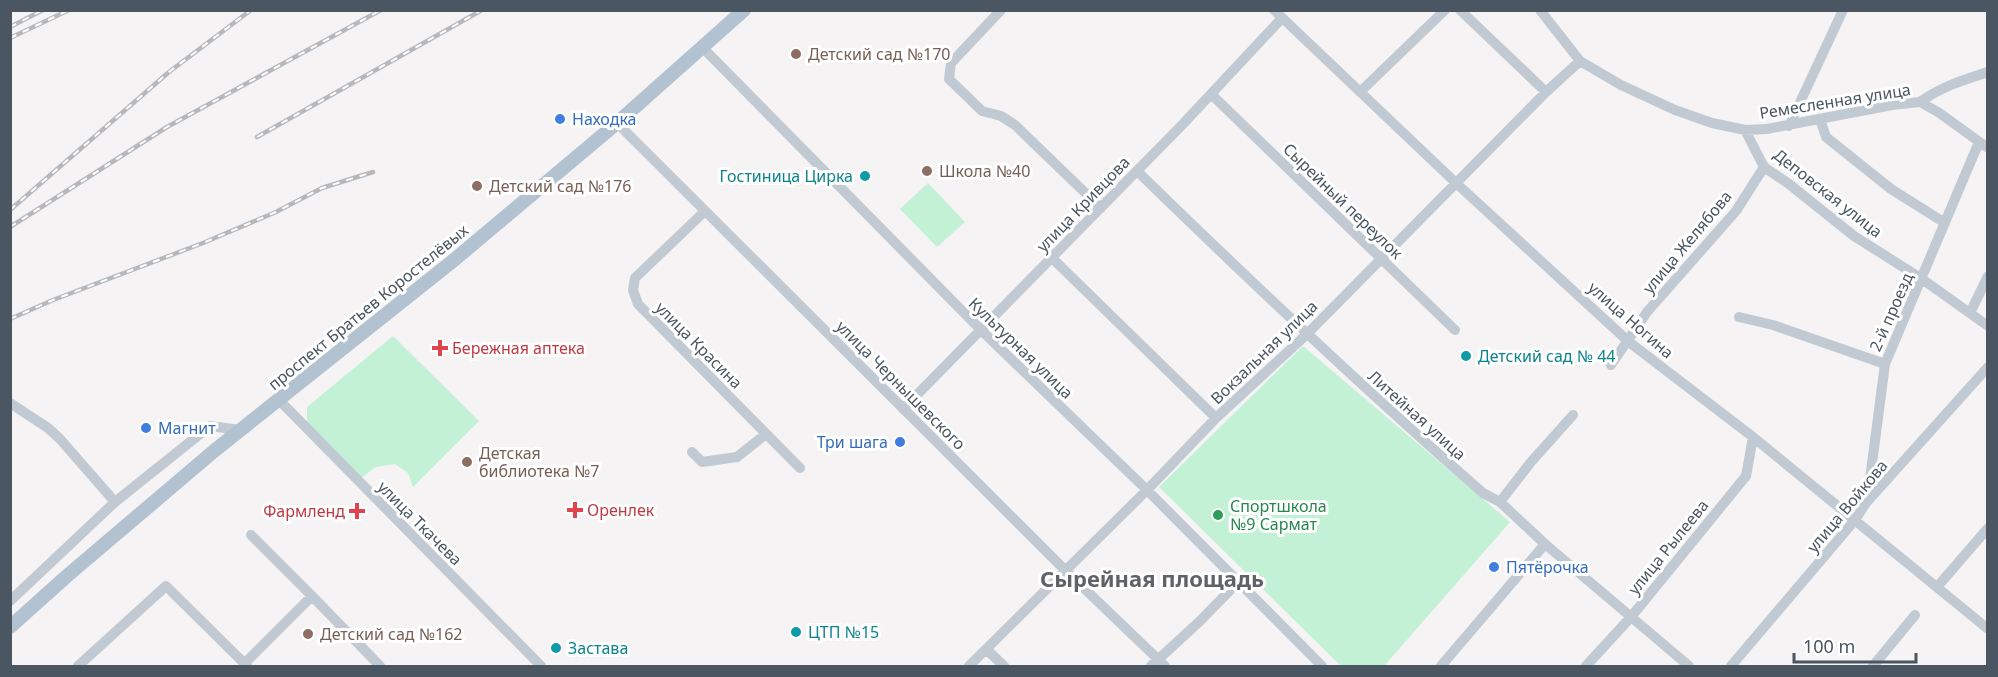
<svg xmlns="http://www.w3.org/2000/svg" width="1998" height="677" viewBox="0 0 1998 677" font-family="'Noto Sans',sans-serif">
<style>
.green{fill:#c3f1d5}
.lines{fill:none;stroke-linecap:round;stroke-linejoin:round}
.minor{stroke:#c1cad2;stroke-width:10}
.major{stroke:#b3c2d1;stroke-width:14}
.rail-casing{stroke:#b5b8bd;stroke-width:4.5}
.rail{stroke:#fff;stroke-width:2;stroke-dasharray:7;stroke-linecap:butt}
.education-dot{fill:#8d6e63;stroke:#fff;stroke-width:2}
.shop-dot{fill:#3f7fe0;stroke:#fff;stroke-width:2}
.culture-dot{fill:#0f9aa8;stroke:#fff;stroke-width:2}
.health-dot{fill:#e0444e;stroke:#fff;stroke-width:2}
.leisure-dot{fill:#2e9e5b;stroke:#fff;stroke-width:2}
.labels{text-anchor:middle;stroke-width:6;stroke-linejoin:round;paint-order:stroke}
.education-label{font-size:16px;fill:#785e54;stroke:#fff;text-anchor:start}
.street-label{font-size:16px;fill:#4a5661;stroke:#fff}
.shop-label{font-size:16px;fill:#366cbe;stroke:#fff;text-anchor:start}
.culture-label{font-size:16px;fill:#0d838f;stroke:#fff;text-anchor:start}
.health-label{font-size:16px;fill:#be3a42;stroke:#fff;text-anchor:start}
.leisure-label{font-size:16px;fill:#27864d;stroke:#fff;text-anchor:start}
.district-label{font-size:22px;font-weight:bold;fill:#5f6368;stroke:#fff}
</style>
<rect width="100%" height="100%" fill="#f5f3f3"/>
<path class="green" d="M928,183L965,222L937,247L900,209Z
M393,336L479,421L413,487L408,473L395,464L376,467L361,478L307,422V407Z
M1303,346L1510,522L1384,666H1341L1159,487Z"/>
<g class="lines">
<path class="minor" d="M1001,10L951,63L949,79L982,111L1001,116L1015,125L1101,208
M1274,10L1456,183L1629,342L1753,437L1988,629
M1460,10L1546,92
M1540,10L1580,61L1621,85L1675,110L1712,123L1745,130L1767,129L1892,105L1920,102L1938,112L1988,148
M702,47L982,331L1147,490L1322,666
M1360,92L1445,10
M1211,94L1455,330
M1920,102C1941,87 1963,80 1988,72
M1820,119L1826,137L1891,189L1945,223
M617,123L1065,570L1165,666
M1789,126L1843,10
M1745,130L1764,167L1789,184L1854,236L1922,279L1988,326
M1137,171C1250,281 1364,389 1483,493L1500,502L1545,544L1689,666
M704,212L635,278L633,290L638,304L800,468
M1052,258L1216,418
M1970,313L1988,276
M1739,317L1773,325L1885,364
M1611,365L1647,312L1736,211L1764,167
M279,400L541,666
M10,403L48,428L60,439L115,502
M903,409L1182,125L1282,18
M692,452L702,462L737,457L766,434
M1500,502L1531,462L1573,415
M1867,502L1885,364L1979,142
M251,535L312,596
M1938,586L1988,528
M10,601L115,502L210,426L240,430
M987,650L1004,666
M244,664L312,596L380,666
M78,666L166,586L247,666
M969,666L1147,490L1216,418L1306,335L1546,92L1580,61
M1151,666L1200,621L1238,582
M1441,666L1545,544
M1586,666L1631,617L1746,476L1753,437
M1731,666L1855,520L1866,503L1988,367
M1873,666L1915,615"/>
<path class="major" d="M10,627L68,575L214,451L454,260L617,123L744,10"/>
<g class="rail-casing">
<path id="rail" d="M10,27L43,10
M10,38L69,10
M257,137L482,10
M10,210L169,72L251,10
M10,227L167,127L381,10
M10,319L53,300L203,243L276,212L322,188L373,172"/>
</g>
<use href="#rail" class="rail"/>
</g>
<g class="education-dot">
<circle cx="796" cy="54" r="6"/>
<circle cx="927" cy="171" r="6"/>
<circle cx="477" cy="186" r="6"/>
<circle cx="467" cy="462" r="6"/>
<circle cx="308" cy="634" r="6"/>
</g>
<g class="shop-dot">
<circle cx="560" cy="119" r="6"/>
<circle cx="146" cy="428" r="6"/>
<circle cx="900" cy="442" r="6"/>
<circle cx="1494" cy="567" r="6"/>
</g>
<g class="culture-dot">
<circle cx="865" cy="176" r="6"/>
<circle cx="1466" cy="356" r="6"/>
<circle cx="796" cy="632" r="6"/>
<circle cx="556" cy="648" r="6"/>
</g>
<g class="health-dot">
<path d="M437 339h6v6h6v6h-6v6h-6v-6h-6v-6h6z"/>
<path d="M572 501h6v6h6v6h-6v6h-6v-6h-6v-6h6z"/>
<path d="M354 502h6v6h6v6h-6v6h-6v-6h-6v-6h6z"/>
</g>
<circle class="leisure-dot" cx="1218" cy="515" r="6"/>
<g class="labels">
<g class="education-label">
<text x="808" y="60">Детский сад №170</text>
<text x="939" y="177">Школа №40</text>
<text x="489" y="192">Детский сад №176</text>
<text x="479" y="459">Детская<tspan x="479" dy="18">библиотека №7</tspan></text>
<text x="320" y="640">Детский сад №162</text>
</g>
<g class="street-label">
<text transform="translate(1835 101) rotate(-9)" y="6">Ремесленная улица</text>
<text transform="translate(1828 193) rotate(38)" y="6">Деповская улица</text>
<text transform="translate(1343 201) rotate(44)" y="6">Сырейный переулок</text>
<text transform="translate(1083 204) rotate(-46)" y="6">улица Кривцова</text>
<text transform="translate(1687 242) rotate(-50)" y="6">улица Желябова</text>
<text transform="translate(368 307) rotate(-39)" y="6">проспект Братьев Коростелёвых</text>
<text transform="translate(1891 312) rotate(-66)" y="6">2-й проезд</text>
<text transform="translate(1631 320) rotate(41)" y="6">улица Ногина</text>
<text transform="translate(699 345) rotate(45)" y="6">улица Красина</text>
<text transform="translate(1021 348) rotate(44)" y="6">Культурная улица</text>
<text transform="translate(1264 352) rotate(-44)" y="6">Вокзальная улица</text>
<text transform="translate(901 385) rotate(45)" y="6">улица Чернышевского</text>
<text transform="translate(1417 415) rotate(42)" y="6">Литейная улица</text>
<text transform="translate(1847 506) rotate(-50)" y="6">улица Войкова</text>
<text transform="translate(420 523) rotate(45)" y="6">улица Ткачева</text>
<text transform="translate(1668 547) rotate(-51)" y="6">улица Рылеева</text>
</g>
<g class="shop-label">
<text x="572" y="125">Находка</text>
<text x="158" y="434">Магнит</text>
<text x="888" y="448" text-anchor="end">Три шага</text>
<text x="1506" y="573">Пятёрочка</text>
</g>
<g class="culture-label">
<text x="853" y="182" text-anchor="end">Гостиница Цирка</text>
<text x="1478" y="362">Детский сад № 44</text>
<text x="808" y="638">ЦТП №15</text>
<text x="568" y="654">Застава</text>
</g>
<g class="health-label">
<text x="452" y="354">Бережная аптека</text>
<text x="587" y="516">Оренлек</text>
<text x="345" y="517" text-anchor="end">Фармленд</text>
</g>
<g class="leisure-label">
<text x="1230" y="512">Спортшкола<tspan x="1230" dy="18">№9 Сармат</tspan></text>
</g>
<g class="district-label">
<text x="1152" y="587">Сырейная площадь</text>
</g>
</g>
<rect width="1998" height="677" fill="none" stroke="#4a5661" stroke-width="24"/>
<path d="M1794 653v9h122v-9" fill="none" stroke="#4a5661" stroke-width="3"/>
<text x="1803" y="653" font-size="18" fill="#4a5661" stroke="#ffffff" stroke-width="4.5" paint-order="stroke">100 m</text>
</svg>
